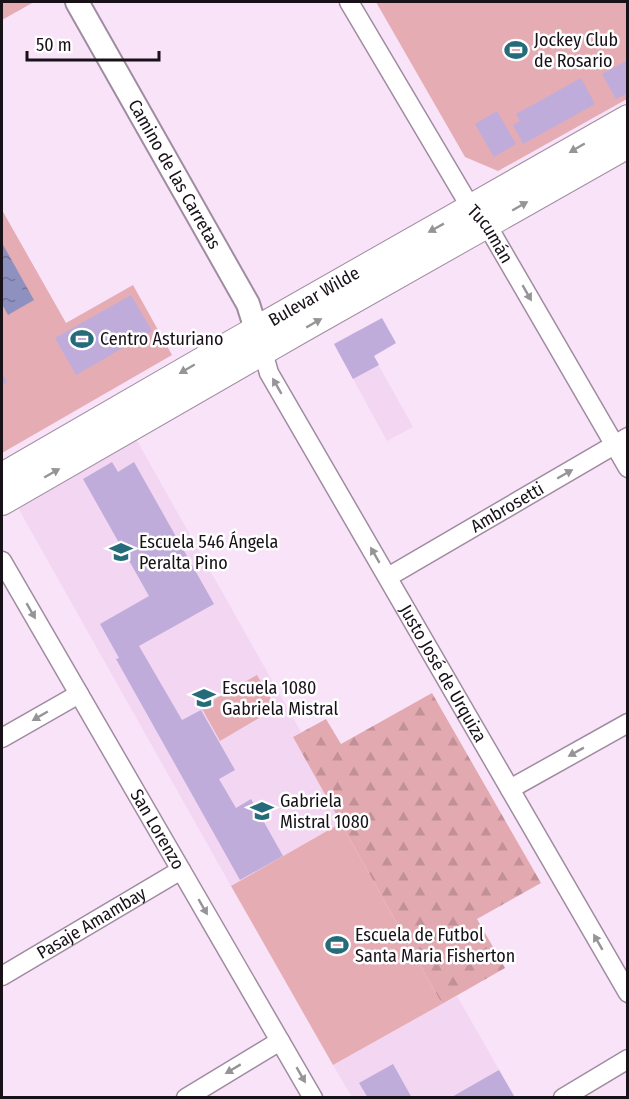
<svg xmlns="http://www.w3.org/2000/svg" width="629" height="1099" viewBox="0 0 629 1099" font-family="'Fira Sans Condensed',sans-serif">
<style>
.built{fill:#f2d6f2}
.green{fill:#e5acb3}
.forest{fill:url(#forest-firs)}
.water{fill:url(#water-ripples)}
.building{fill:#bfacdb}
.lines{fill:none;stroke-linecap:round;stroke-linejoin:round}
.minor-casing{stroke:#a08ca0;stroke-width:21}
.tertiary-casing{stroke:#a08ca0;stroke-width:26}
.secondary-casing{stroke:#a08ca0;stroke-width:28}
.minor{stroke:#fff;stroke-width:18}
.tertiary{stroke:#fff;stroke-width:22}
.secondary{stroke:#fff;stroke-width:26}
.oneway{fill:#979497}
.labels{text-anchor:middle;stroke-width:5;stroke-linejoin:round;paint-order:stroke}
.poi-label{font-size:18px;fill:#181118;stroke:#fff;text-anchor:start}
.street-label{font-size:18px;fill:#181118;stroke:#fff}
</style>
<defs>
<pattern id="forest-firs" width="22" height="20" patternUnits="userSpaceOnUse" patternTransform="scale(1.5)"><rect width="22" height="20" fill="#e3a9b0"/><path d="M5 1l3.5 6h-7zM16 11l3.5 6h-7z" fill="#c29097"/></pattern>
<pattern id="water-ripples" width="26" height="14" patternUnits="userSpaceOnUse" patternTransform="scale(1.5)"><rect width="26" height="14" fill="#8e91c0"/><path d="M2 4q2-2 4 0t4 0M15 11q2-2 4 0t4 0" fill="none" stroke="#73759b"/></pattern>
</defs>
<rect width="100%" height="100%" fill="#f9e3f9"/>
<path class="built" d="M359,330L413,427L387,441L334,344Z
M136,439L301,732L293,737L341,823L231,886L17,506Z
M457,996L514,1096L511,1098L352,1097L333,1065Z"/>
<path class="green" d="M2,2H34L2,20Z
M376,2H627V99L498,171L465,157Z
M2,210L66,323L133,285L172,355L2,453Z
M257,675L276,708L220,741L201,707Z
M341,823L442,1004L333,1065L231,886Z"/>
<path class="forest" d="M432,693L541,883L477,919L505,968L442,1004L293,737L326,719L341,744Z"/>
<path class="water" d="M2,243L34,300L8,315L2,304Z"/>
<path class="building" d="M628,60V93L616,99L602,74Z
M581,78L595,104L523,144L513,125L520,121L516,114Z
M497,111L516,144L494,157L475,124Z
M131,295L152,331L76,375L55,338Z
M382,318L396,343L374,356L379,365L353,379L334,344Z
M2,372L7,382L2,385Z
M112,462L118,472L134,462L214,604L139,646L182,720L201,710L235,770L219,779L236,808L251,799L283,856L240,880L116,659L119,658L100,624L149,596L83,479Z
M393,1064L412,1098H368L359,1083Z
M499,1070L514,1096L511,1098H450Z"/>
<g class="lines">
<g class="minor-casing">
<g id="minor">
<path id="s1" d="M349,2L471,208L487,225L628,468"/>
<path id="s2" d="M263,352L269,373L628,993"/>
<path id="s3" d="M2,561L313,1098"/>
<path id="s4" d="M388,577L628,437"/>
<path d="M2,738L79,694"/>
<path d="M510,789L628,723"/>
<path id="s5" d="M2,976L181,870"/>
<path d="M186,1098L280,1041"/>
<path d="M563,1098L628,1059"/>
</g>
</g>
<g class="tertiary-casing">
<g id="tertiary">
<path id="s6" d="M77,2L248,304L261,345"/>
</g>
</g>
<g class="secondary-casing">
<g id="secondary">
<path id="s7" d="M2,476L234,342L628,118"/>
<path d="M2,502L299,331L628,145"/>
</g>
</g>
<use href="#minor" class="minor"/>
<use href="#tertiary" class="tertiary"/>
<use href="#secondary" class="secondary"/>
</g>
<defs><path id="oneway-solid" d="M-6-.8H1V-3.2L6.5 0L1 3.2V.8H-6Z" transform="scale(1.5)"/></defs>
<g class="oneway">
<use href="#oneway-solid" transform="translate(577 148) rotate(150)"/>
<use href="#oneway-solid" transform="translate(520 206) rotate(-30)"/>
<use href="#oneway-solid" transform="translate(436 228) rotate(151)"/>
<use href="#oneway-solid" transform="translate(527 293) rotate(60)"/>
<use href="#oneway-solid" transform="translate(314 323) rotate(-30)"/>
<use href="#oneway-solid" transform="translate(187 369) rotate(150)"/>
<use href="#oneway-solid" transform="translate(277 386) rotate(-120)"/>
<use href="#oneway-solid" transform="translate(52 473) rotate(-30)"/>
<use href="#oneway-solid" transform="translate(565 474) rotate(-30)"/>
<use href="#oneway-solid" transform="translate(375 555) rotate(-120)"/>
<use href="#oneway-solid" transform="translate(31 611) rotate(60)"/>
<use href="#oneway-solid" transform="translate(40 716) rotate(150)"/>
<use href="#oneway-solid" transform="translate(576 752) rotate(151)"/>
<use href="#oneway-solid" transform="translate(203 907) rotate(60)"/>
<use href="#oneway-solid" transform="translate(598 942) rotate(-120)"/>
<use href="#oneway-solid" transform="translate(233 1069) rotate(149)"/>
<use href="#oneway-solid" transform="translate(301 1075) rotate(60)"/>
</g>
<defs>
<g id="stadium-bare" transform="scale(1.8)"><path d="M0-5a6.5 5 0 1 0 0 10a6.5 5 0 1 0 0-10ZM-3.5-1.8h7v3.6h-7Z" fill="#256b7a" stroke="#fff" stroke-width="2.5" paint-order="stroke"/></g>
<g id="school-bare" transform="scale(1.8)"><path d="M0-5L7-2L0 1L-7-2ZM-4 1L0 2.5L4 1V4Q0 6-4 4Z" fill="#256b7a" stroke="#fff" stroke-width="2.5" paint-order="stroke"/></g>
</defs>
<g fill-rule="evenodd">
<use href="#stadium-bare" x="516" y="50"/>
<use href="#stadium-bare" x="82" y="339"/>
<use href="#school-bare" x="121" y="552"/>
<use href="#school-bare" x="204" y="698"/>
<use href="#school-bare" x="262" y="811"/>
<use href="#stadium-bare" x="337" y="945"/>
</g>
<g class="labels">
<g class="poi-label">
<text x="534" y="46">Jockey Club<tspan x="534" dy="21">de Rosario</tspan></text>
<text x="100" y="345">Centro Asturiano</text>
<text x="139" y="548">Escuela 546 Ángela<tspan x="139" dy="21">Peralta Pino</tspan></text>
<text x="222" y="694">Escuela 1080<tspan x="222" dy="21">Gabriela Mistral</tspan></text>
<text x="280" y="807">Gabriela<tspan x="280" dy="21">Mistral 1080</tspan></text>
<text x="355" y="941">Escuela de Futbol<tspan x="355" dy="21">Santa Maria Fisherton</tspan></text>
</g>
<g class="street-label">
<text dy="6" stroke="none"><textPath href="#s6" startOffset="198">Camino de las Carretas</textPath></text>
<text dy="6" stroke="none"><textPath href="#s1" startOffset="272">Tucumán</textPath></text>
<text dy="6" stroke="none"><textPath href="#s7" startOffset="360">Bulevar Wilde</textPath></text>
<text dy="6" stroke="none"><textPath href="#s4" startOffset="138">Ambrosetti</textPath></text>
<text dy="6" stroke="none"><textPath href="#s2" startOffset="369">Justo José de Urquiza</textPath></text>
<text dy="6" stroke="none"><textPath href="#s3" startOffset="310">San Lorenzo</textPath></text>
<text dy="6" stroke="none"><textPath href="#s5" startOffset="104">Pasaje Amambay</textPath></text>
</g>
</g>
<rect width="629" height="1099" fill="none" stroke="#181118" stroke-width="6"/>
<path d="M27 51v9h132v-9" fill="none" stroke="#181118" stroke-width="3"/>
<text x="36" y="51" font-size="18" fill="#181118" stroke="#ffffff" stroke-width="4.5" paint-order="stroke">50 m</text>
</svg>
